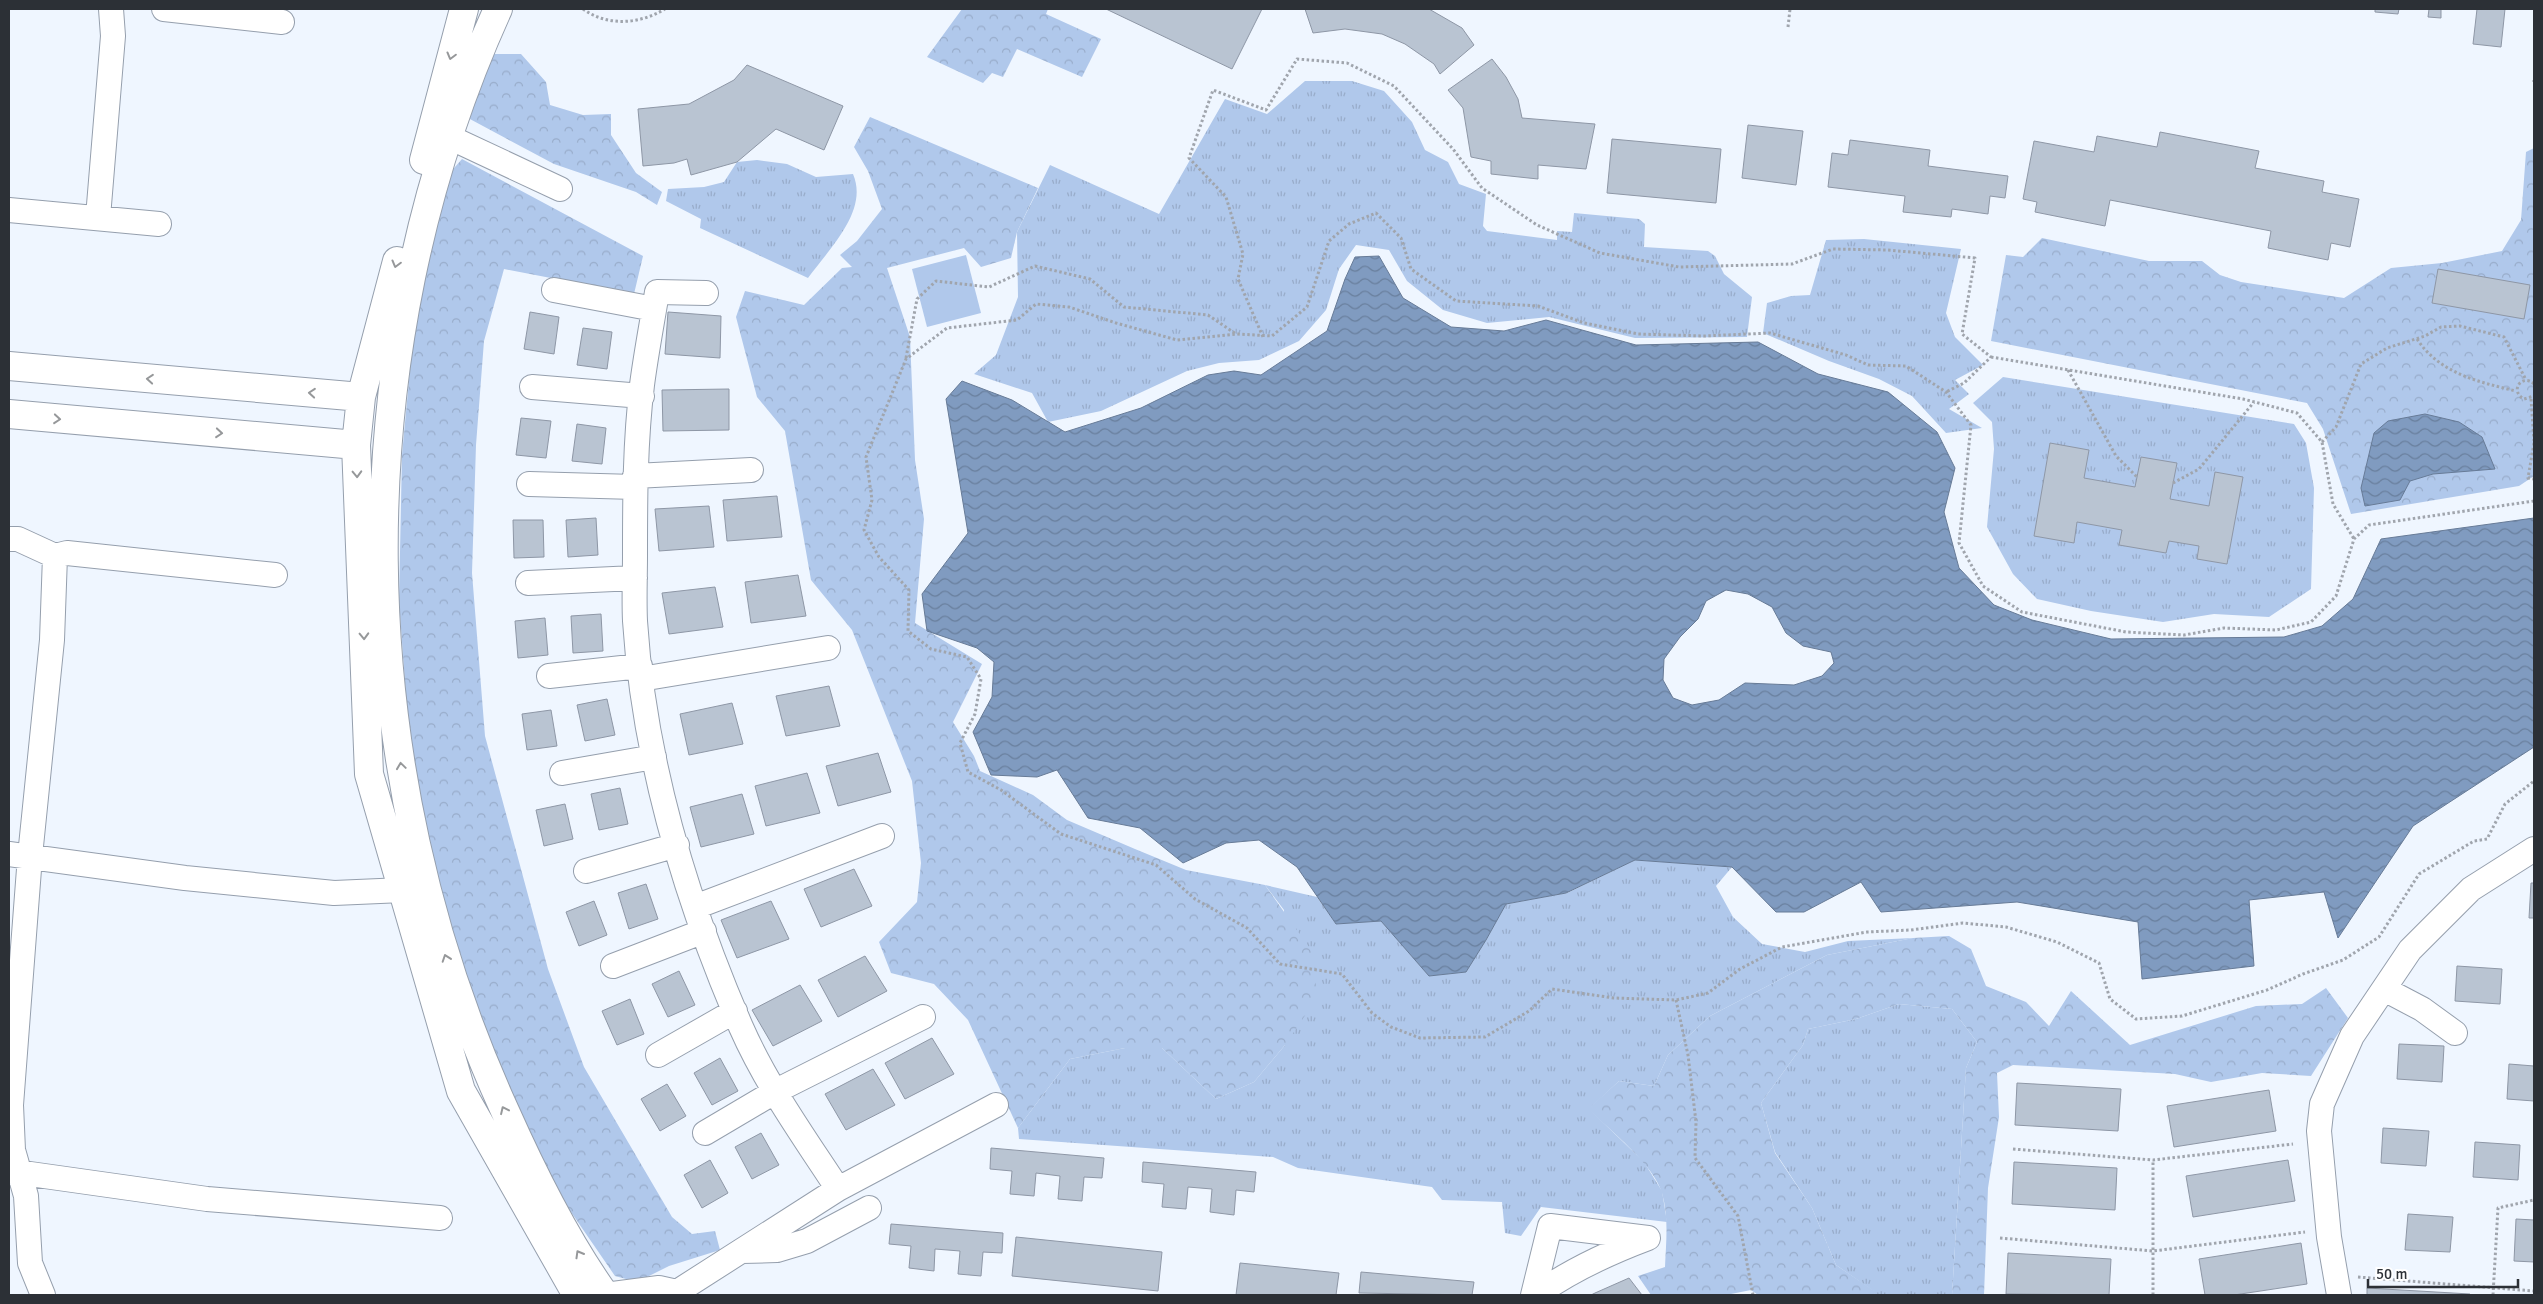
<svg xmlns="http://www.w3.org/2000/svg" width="2543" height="1304" viewBox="0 0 2543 1304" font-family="Signika,sans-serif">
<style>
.grass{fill:url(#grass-tufts)}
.forest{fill:url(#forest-crowns)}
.pitch{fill:#b0c8eb}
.water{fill:url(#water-waves);stroke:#677b97;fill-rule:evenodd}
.building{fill:#b9c4d2;stroke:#8e97a6}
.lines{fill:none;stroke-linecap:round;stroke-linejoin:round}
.street-casing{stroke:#959fad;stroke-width:26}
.secondary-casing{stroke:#959fad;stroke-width:30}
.path{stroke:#a0a5ad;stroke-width:3;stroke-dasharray:2.5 2.5;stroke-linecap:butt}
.street{stroke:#fff;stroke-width:24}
.secondary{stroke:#fff;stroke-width:28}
.oneway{stroke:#96989a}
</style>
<defs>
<pattern id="grass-tufts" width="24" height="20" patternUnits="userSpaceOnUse" patternTransform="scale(1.25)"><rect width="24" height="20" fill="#b0c8eb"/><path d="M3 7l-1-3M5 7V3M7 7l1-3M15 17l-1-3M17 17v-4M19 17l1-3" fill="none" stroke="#98acca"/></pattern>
<pattern id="forest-crowns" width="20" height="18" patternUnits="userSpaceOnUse" patternTransform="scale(1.25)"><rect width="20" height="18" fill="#b0c8eb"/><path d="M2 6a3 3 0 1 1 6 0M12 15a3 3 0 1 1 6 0" fill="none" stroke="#98acca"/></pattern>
<pattern id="water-waves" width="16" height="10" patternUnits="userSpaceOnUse" patternTransform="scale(1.25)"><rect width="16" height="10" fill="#809bc0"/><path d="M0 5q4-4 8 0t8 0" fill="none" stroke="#697f9d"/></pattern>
</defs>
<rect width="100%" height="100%" fill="#eff6ff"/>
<path class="grass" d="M1305,81H1352L1384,91L1412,122L1425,150L1448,162L1459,184L1486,194L1483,226L1487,231L1557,240V231L1572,232L1574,213L1639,219L1645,224L1644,247L1708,251L1715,256L1724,274L1752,297L1747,337L1635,338L1549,317L1487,323L1443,310L1407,281L1389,250L1356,245L1339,269L1326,310L1299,341L1259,360L1219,363L1187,371L1101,411L1048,422L1032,393L974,374L996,355L1018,297L1017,232L1050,165L1159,214L1225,99L1267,114Z
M757,160L787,164L816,177L853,174C869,211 829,249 808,278L700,228L701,219L666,201L668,189L704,187L724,182L737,162Z
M1864,239L1961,249L1946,313L1955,337L1983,365L1955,380L1969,394L1949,409L1982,428L1946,433L1912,396L1879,379L1829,361L1763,333L1767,303L1791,296L1810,295L1826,240Z
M2003,377L2294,424L2306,443L2314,488L2311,589L2269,617L2214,614L2163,622L2091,611L2037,599L2013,574L1987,527L1994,449L1992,422L1973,403Z
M1635,860L1732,867L1716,886L1733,917L1762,944L1805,952L1848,941L1913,938L1827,955L1710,1016L1668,1055L1654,1086L1619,1081L1589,1109L1644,1162L1662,1191L1667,1222L1541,1207L1521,1236L1505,1233L1502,1202L1442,1200L1432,1187L1298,1168L1273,1157L1019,1139L1018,1128L1070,1059L1125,1048H1162L1216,1099L1254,1082L1285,1045L1284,910L1265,885L1317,897L1336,924L1381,921L1429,976L1466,972L1486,940L1506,904L1567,893Z
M1899,1004L1952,1009L1977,1042L1966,1068L1952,1295H1874L1875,1292L1836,1265L1812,1208L1775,1152L1761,1103L1803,1045L1808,1029L1856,1019Z"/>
<path class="forest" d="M962,9H1048L1046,14L1101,39L1082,77L1017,49L1003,77L992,73L983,83L927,57Z
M492,54H521L546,82L550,105L583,115L611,114V135L636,173L662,192L657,205L636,192L554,164L468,118Z
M870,117L1038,188L1017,232L1011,258L981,267L964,248L887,268L910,337L915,460L924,519L915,623L982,664L953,722L974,756L980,771L1033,795L1067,820L1135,849L1186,870L1265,885L1313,953L1317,998L1285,1045L1254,1082L1216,1099L1162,1048H1125L1070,1059L1018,1128L968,1020L934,984L891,973L879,942L917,902L921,863L912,781L852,630L811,580L785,431L757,397L736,317L745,291L804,305L842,268L852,267L840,255L857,241L882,209L868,171L854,147Z
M2534,148V476L2519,486L2351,514L2323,429L2307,403L1991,341L2006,255L2023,257L2042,238L2149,261H2202L2220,275L2241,282L2344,298L2391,268L2442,263L2502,251L2521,220L2526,152Z
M462,159L643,256L634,294L504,269L484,341L476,445L472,573L485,736L548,969L584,1067L672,1217L692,1234L715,1231L720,1250L669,1266L637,1282L615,1276L551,1183L470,997L412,777L399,601L402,455L415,316L448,175Z
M1949,936L1971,949L1986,986L2026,1002L2049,1026L2071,991L2130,1045L2256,1006L2302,1004L2326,988L2348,1018L2311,1076L2262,1073L2211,1082L2175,1074L2013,1065L1997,1073L1999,1117L1988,1188L1984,1295H1952L1966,1068L1977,1042L1952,1009L1899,1004L1856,1019L1808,1029L1803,1045L1761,1103L1775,1153L1812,1208L1836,1265L1876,1292L1874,1295H1758L1751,1290L1726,1295H1651L1638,1276L1665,1267C1666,1242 1669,1218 1662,1193C1654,1165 1610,1130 1588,1109L1619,1081L1654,1086L1668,1055L1710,1016L1827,955L1913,938Z"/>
<path class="pitch" d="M966,255L981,313L927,327L912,269Z"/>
<path class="water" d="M1379,256L1403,298L1451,327L1504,331L1546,320L1636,345L1758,342L1818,374L1888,392L1937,432L1955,468L1944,512L1959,568L1994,605L2032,620L2111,639L2284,637L2322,626L2353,599L2381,539L2534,518V747L2413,826L2338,938L2324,892L2249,900L2254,966L2142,979L2138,922L2017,902L1881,912L1861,882L1804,912H1776L1732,867L1635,860L1566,893L1506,904L1486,940L1466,972L1429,976L1381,921L1336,924L1297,867L1259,840L1226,843L1183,863L1140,828L1088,818L1057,770L1037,777L991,775L973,732L992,697L994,662L977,648L927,631L922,594L968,533L946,399L962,381L1012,400L1065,432L1141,408L1208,375L1234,371L1261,375L1327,331L1345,279L1355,257ZM1726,590L1748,594L1772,607L1786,633L1803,646L1831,652L1834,663L1822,676L1794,685L1745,683L1719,700L1692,705L1673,698L1663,680L1664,659L1680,637L1698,619L1706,601Z
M2425,414L2459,422L2482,437L2495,469L2433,474L2410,481L2400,500L2365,506L2361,488L2374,433L2388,421Z"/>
<path class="building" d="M1106,9H1262L1232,69Z
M1305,9H1429L1462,28L1474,45L1440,74L1434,64L1405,44L1382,34L1345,29L1313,33Z
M2375,9H2399L2398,14L2375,12Z
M2429,9H2441V18L2428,17Z
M2477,9H2505L2501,47L2473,44Z
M1492,59L1506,77L1518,99L1522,118L1595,124L1586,169L1538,165V179L1491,174V161L1471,157L1463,108L1448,90Z
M747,65L843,106L824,150L776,129L737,162L691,175L687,159L674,163L643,166L638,109L689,104L734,80Z
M1748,125L1803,131L1796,185L1742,178Z
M2160,132L2259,151L2255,168L2324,181L2322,192L2359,199L2350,247L2331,243L2328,260L2268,248L2271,231L2110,200L2105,226L2035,212L2037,202L2023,199L2034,141L2094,152L2097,136L2157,147Z
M1612,139L1721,149L1716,203L1607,193Z
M1850,140L1930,150L1928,166L2008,176L2005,198L1990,196L1988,214L1952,209L1951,217L1903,212L1905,196L1828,187L1832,153L1848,155Z
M2438,269L2530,285L2524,319L2432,303Z
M530,312L559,317L554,354L524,349Z
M668,312L721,316L720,358L665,354Z
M583,328L612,332L607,369L577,365Z
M729,389V430L663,431L662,390Z
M521,418L551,421L546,458L516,455Z
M577,424L606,428L602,464L572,461Z
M2050,443L2089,450L2084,478L2135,487L2141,457L2177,463L2170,499L2209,506L2215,472L2243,477L2227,564L2197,559L2199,546L2169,541L2166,553L2119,545L2122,530L2077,522L2074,543L2034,536Z
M777,496L782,537L727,541L723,500Z
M709,506L714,547L659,551L655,509Z
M596,518L598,555L568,557L566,520Z
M513,520H543L544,557L514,558Z
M798,575L806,616L751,623L745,582Z
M715,587L723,627L669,634L662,593Z
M601,614L603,651L573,653L571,616Z
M545,618L548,655L518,658L515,621Z
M829,686L840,726L786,736L776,696Z
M607,699L615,735L585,741L577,705Z
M732,703L743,744L689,755L680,714Z
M551,710L557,746L527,750L522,714Z
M878,753L891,792L838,806L826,766Z
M807,773L820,813L766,826L755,786Z
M620,788L628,824L599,830L591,794Z
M742,794L754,834L701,847L690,807Z
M565,804L573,839L544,846L536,810Z
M854,869L872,906L821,927L804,889Z
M2531,883H2534V918H2529Z
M646,884L658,919L629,929L618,893Z
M594,901L607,935L579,946L566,912Z
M771,901L789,939L737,958L721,920Z
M865,956L887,991L838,1017L818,980Z
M2457,966L2502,969L2500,1004L2455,1001Z
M679,971L695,1005L668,1017L652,984Z
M800,985L822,1021L773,1046L752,1010Z
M630,999L644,1034L617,1045L602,1011Z
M932,1038L954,1074L905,1099L885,1063Z
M2399,1044L2444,1046L2442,1082L2397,1079Z
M720,1058L738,1091L712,1105L694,1073Z
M2509,1064L2534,1066V1101L2507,1099Z
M873,1069L895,1105L846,1130L825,1094Z
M2017,1083L2121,1089L2118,1131L2015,1125Z
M667,1084L686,1116L660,1131L641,1099Z
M2269,1090L2276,1131L2174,1147L2167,1106Z
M2383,1128L2429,1131L2426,1166L2381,1163Z
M761,1133L779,1165L752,1179L735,1147Z
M2475,1142L2520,1145L2518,1180L2473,1177Z
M991,1148L1104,1158L1102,1178L1084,1177L1082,1201L1058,1199L1060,1176L1036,1173L1034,1196L1010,1194L1012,1171L990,1169Z
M710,1160L728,1193L702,1208L684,1175Z
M2288,1160L2295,1201L2193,1217L2186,1176Z
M1143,1162L1256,1172L1254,1192L1236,1190L1234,1215L1210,1212L1212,1189L1188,1187L1186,1209L1162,1207L1164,1184L1142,1182Z
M2014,1162L2117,1168L2115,1210L2012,1204Z
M2408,1214L2453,1217L2450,1252L2405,1250Z
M2516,1219L2534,1220V1262L2514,1261Z
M891,1224L1003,1233L1002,1253L983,1252L981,1276L958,1274L960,1251L935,1249L934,1271L909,1268L911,1246L889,1244Z
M1016,1237L1162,1252L1158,1291L1012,1276Z
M2301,1243L2307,1284L2234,1295H2205L2199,1259Z
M2008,1253L2111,1259L2109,1295L2006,1294Z
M1240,1263L1339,1273L1336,1295H1236Z
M1361,1272L1474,1282L1472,1295L1359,1293Z
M1629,1278L1642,1295H1591L1595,1293Z
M2367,1288L2470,1294V1295H2367Z"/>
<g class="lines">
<g class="street-casing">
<path id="street" d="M164,9L282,22
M449,137L560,189
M9,210L159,224
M98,217L113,36L111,9
M554,290L654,309
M706,293L657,292C652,323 646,354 642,385C635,442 635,499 635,555C635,577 634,600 635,621C644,760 686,900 741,1027C766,1084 804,1137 838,1189
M532,387L642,396
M635,476L751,470
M529,484L635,487
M9,539H18L55,556L67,553L275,575
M528,583L635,578
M549,676L640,666
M641,679L828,648
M562,773L654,757
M9,854L185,878L334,893L403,890
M586,871L677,845
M695,907L882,836
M613,966L704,931
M2384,989L2422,1009L2455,1033
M658,1055L735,1011
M705,1133L776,1091L923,1017
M9,1171L207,1199L440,1218
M742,1251L777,1250L807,1241L869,1208
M677,1292L838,1189L996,1105
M43,1295L30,1263L26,1196L13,1150L11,1105L30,856L52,640L55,556
M605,1295L659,1288L677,1292L675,1295
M1533,1295L1550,1226L1648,1238C1608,1253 1571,1270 1536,1295
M2339,1295L2329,1237L2319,1131L2322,1104L2352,1036L2410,950L2471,889L2534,849"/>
</g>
<g class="secondary-casing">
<path id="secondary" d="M498,9C341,354 348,768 505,1111C533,1174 565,1239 605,1295
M424,160L464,9
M397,261L361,397L356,445L369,774L461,1091L577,1295
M9,366L361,397
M9,414L356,445"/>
</g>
<path class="path" d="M583,9C608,27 640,24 665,9
M1788,27L1790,9
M2533,80L2534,81
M1263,337L1238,279L1243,254L1226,197L1189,158L1213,90L1266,110L1297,59L1347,63L1394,86L1453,149L1482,188L1537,225L1600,253L1679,267L1792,264L1833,249L1888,250L1975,258L1962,334L1991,357L1964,383L1946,392
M2417,339C2439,373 2478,382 2516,391
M1991,357L2243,399L2297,413L2322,442L2333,504L2354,539
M906,358L917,299L936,281L989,287L1035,266L1090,279L1124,307L1208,315L1236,334
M2068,370L2116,456L2137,477
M2534,384C2522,373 2509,391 2524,399L2534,396
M2531,399L2534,441
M2322,442L2336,427L2361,364L2387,348L2425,336L2441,327L2460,326L2504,337L2526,380
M2534,443L2528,478L2534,479
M2173,483L2199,469L2254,402
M2534,501L2369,525L2354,539L2336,596L2311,622L2276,630L2224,628L2184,635L2126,632L2022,612L1983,586L1959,543L1971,425L1946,392L1906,366L1868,365L1846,355L1770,333L1704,336L1638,334L1584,323L1538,306L1456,301L1411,269L1401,238L1376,213L1349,224L1329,241L1307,307L1272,336L1237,334L1177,340L1116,323L1069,307L1036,304L1017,320L947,328L906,359L866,457L872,500L864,530L879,557L909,590L908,631L931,649L967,657L981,679L975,714L960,743L968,772L1001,790L1061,834L1156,865L1195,899L1247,928L1280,964L1342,974L1372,1013L1391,1027L1420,1038L1485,1037L1529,1011L1552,989L1614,998L1676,1000L1708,993L1740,969L1782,947L1867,932L1911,930L1963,923L2006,927L2057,942L2099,963L2110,999L2136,1019L2182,1016L2267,990L2303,974L2343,960L2379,937L2419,874L2474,841L2487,839L2505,804L2534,781
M1676,1000L1688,1055L1696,1122L1695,1158L1738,1216L1753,1295
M2013,1149L2153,1160L2293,1144
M2000,1238L2153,1251L2305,1232
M2358,1277L2534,1291
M2153,1295V1160
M2493,1295L2498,1208L2534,1200"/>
<use href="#street" class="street"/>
<use href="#secondary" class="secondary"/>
</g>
<defs><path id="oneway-chevron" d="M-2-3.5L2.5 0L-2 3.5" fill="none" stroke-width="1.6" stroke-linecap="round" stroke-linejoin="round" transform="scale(1.25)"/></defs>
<g class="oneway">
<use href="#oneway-chevron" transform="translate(451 56) rotate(105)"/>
<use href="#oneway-chevron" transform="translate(396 264) rotate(105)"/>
<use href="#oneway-chevron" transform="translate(150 379) rotate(-175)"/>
<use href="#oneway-chevron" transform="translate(312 393) rotate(-175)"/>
<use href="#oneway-chevron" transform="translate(57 419) rotate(5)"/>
<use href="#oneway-chevron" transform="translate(219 433) rotate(5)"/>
<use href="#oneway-chevron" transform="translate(357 474) rotate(88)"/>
<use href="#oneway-chevron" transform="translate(364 636) rotate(88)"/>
<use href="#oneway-chevron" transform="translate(401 766) rotate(-98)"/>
<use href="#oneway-chevron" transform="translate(446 958) rotate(-109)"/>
<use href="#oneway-chevron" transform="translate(504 1110) rotate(-115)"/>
<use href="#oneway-chevron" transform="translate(579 1254) rotate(-120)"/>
</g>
<rect width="2543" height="1304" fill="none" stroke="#2c3036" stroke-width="20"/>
<path d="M2368 1279v8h150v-8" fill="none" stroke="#2c3036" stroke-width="2.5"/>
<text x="2376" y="1279" font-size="15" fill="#2c3036" stroke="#ffffff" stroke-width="4" paint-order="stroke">50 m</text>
</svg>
